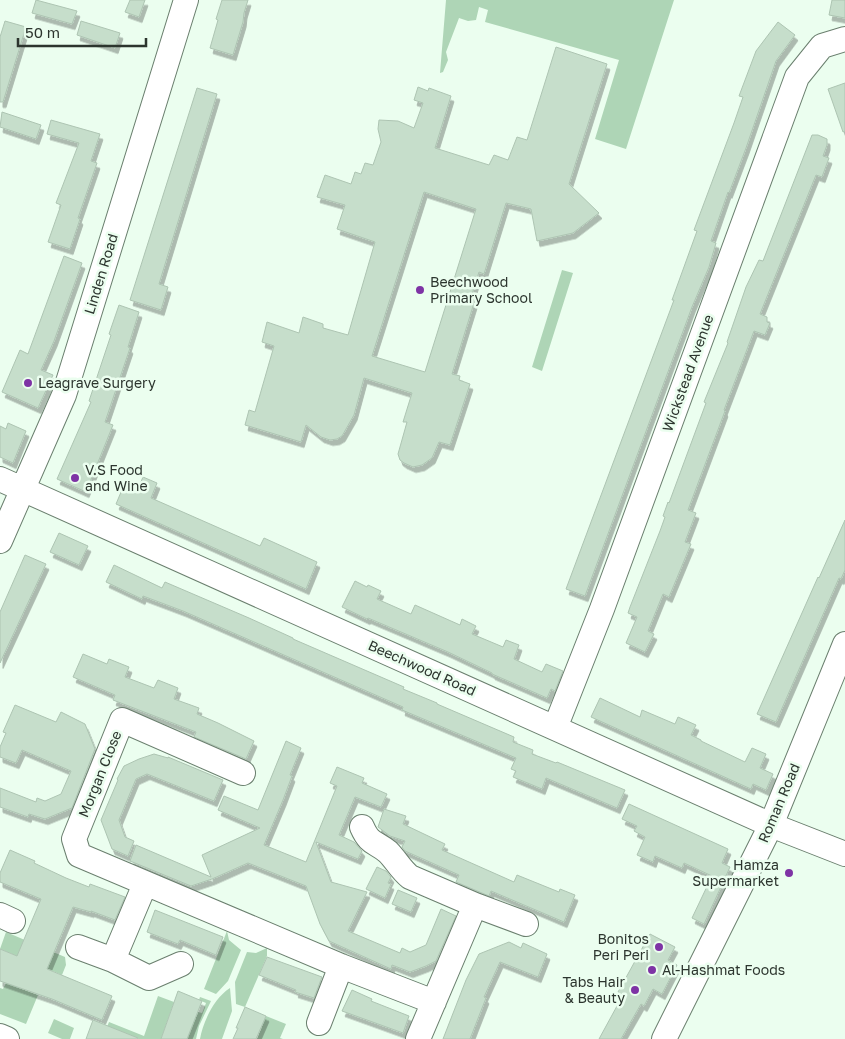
<svg xmlns="http://www.w3.org/2000/svg" width="845" height="1039" viewBox="0 0 845 1039" font-family="'Golos Text',sans-serif">
<style>
.green{fill:#aed5b6}
.building{fill:#c6decb;stroke:#adc4b2;fill-rule:evenodd;filter:url(#shadow)}
.lines{fill:none;stroke-linecap:round;stroke-linejoin:round}
.minor-casing{stroke:#6a7f6e;stroke-width:26}
.minor{stroke:#fff;stroke-width:24}
.poi-dot{fill:#7e33a5;stroke:#ebfeef;stroke-width:2}
.labels{text-anchor:middle;stroke-width:5;stroke-linejoin:round;paint-order:stroke}
.street-label{font-size:14px;fill:#2c352e;stroke:#ebfeef}
.poi-label{font-size:14px;fill:#2c352e;stroke:#ebfeef;text-anchor:start}
</style>
<defs>
<filter id="shadow"><feDropShadow dx="3" dy="5.5" stdDeviation="0" flood-color="#0004"/></filter>
</defs>
<rect width="100%" height="100%" fill="#ebfeef"/>
<path class="green" d="M446,0H674L626,149L595,139L619,60L485,22L488,10L479,7L476,20L468,21L459,18L446,52L448,60L443,72L440,73Z
M562,270L573,273L542,371L532,367Z
M227,931L229,940L241,950L228,981L216,994L204,989Z
M6,932L65,957L66,965L62,975L0,949Z
M267,948V956L245,1007L236,1004L235,982L247,952L256,953Z
M6,983L38,995L26,1024L0,1014V988L3,989Z
M230,988L232,1011L222,1039H200C203,1022 214,998 230,988Z
M158,996L174,1002L161,1039H139L114,1029L102,1039L109,1022L144,1036Z
M200,997L211,1001L199,1026L196,1039H187L198,1012L202,1013L206,1003L199,1000Z
M266,1016L286,1024L280,1038L283,1039H257Z
M54,1019L74,1028L70,1039H62L48,1033Z"/>
<path class="building" d="M36,0L77,11L72,24L32,13Z
M130,0H145L139,17L125,12Z
M222,0H248L244,13L243,22L233,55L210,48L218,20L216,19Z
M832,0H845V18L829,15Z
M5,21L26,27L3,102H0V37Z
M81,21L120,33L115,48L77,35Z
M778,22L795,35L776,61L746,148L729,193L728,192L711,241L716,243L709,267L692,307L585,596L566,589L674,300H672L697,231L694,230L734,123L743,97L739,96L756,51Z
M556,47L607,64L569,184L599,213L573,233L537,241L531,209L506,203L484,274L479,272L470,301L474,303L452,374L460,376L459,380L470,384L450,445L439,442L432,458L422,465L413,467L404,463L400,460L398,454L407,422H403L412,393L364,378L354,415L342,436L337,439L330,440L321,437L306,425L301,442L245,425L249,410L255,412L274,346L262,342L267,322L299,333L303,317L323,324V328L348,335L375,242L337,229L345,205L317,197L325,175L351,184L355,172L361,174L365,163L373,165L381,142L378,129L379,120L398,121L414,128L423,103L414,100L418,87L428,91L429,88L451,96L435,148L489,165L494,155L508,160L517,137L527,140ZM424,192L476,209L425,372L372,356Z
M845,83V131L843,132L828,89Z
M197,88L217,94L159,284L168,287L161,310L130,300Z
M2,112L41,125L36,139L0,127Z
M51,120L100,134L91,161L97,163L78,218L80,219L70,249L48,242L61,205L56,203L79,143L47,134Z
M812,135H818L827,139V145L823,156L829,158L822,177L816,175L760,314L767,317V322L770,323L765,335L754,331L724,410L725,411L688,510L696,513L685,542L691,544L669,597L663,594L648,631L654,634L645,652L626,643L637,617L628,613L630,607L660,531L665,517L663,516L668,502L669,503L706,403L704,402L728,343L727,342L746,287L759,260L763,261Z
M64,256L82,263L54,341L41,370L53,375L38,408L2,392L20,350L28,354Z
M119,305L139,312L128,347L130,348L105,422L113,425L86,492L57,479L91,402L89,401L111,335L109,334Z
M8,423L26,431L13,463L0,457V426L6,429Z
M143,477L157,483L151,498L260,546L264,538L317,562L306,589L116,504L124,485L137,491Z
M845,520V570L841,579L839,578L776,722L757,714L818,577L819,578Z
M59,533L88,546L79,565L50,552Z
M25,555L46,564L0,663V612Z
M114,565L162,588L165,582L249,618L293,638V639L404,687L403,689L437,703V704L514,737L513,742L533,750L532,754L556,763L557,762L625,790L617,808L546,778L542,789L513,777L516,771L511,769L516,758L402,710L403,707L183,611L143,596L142,599L106,582Z
M355,581L367,587L368,585L381,591L377,599L411,614L415,605L460,625L462,619L476,626L472,634L503,647L506,640L519,645L514,659L542,672L546,664L563,671L555,691L551,689L547,698L492,674V673L448,652L368,618L367,619L342,607Z
M83,654L107,664L109,659L129,667L125,677L154,688L158,680L178,688L174,699L199,708L197,714L218,723L254,741L246,759L194,737L196,732L113,700L115,695L73,677Z
M600,698L640,717L642,710L675,724L678,717L696,725L691,735L701,740V741L745,762L752,748L766,754L760,768L773,774L766,790L753,784L751,789L591,717Z
M15,705L56,722L61,712L85,724L95,749L72,808L45,819L29,814L28,817L0,807V788L36,802L37,798L45,801L61,794L71,771L22,750L16,763L0,757V747L6,733L3,732Z
M286,741L301,748L290,775L292,776L283,800L264,845L306,862L337,786L330,783L337,767L364,778L362,783L387,794L381,807L355,797L339,835L354,842L362,851L358,859L316,842L331,882L367,892L348,931L400,953L402,948L410,952L426,945L441,909L456,916L436,961L426,966L410,972L392,965L391,969L329,941L320,924L306,886L248,863L212,879L191,886L130,861L136,845L211,877L202,855L260,828L218,810L224,796L258,810Z
M154,754L168,758V757L223,780L214,801L147,774L136,779L119,820L125,837L134,841L128,856L112,849L101,820L118,780L117,779L124,766L139,759Z
M629,804L728,849L722,863L730,867L704,924L692,918L712,876L684,863L682,868L655,856L653,862L637,855L645,837L634,831L637,826L622,819Z
M384,809L406,816L403,824L445,844L442,850L514,882L517,875L559,892L560,889L575,895L564,922L491,891L489,896L456,882L459,875L405,851L402,847L405,841L390,836L378,827Z
M10,850L35,861L34,863L66,878L89,887L90,884L125,897L115,920L91,911V912L73,907L47,969L112,996L102,1020L52,999L0,981V949L17,956L41,899L0,882V873Z
M377,867L386,871L391,877L388,883L391,884L385,898L366,889Z
M398,890L417,898L411,912L392,904Z
M155,910L223,937L216,955L180,940L178,944L147,932Z
M650,934L675,947L668,960L677,965L662,994L653,989L644,1006L641,1004L621,1039H599L623,995L618,992Z
M509,942L521,948L523,943L547,954L538,977L500,962L484,997L486,998L470,1039H443L466,980L479,954Z
M267,957L322,977L314,998L295,992L296,990L259,975Z
M352,990L372,999L371,1001L409,1016L403,1033L342,1011Z
M178,991L202,1001L187,1039H161Z
M245,1007L266,1016L256,1039H233L238,1028H236Z
M93,1020L138,1038V1039H86Z"/>
<g class="lines">
<g class="minor-casing">
<path id="minor" d="M0,479L771,825L845,854
M0,541L64,395L186,0
M555,728L602,609L797,77L822,46L845,39
M243,773L122,720L74,839L79,855L341,966L434,1002
M362,827C370,845 375,841 388,852C396,860 401,870 410,877L475,905L418,1039
M475,905L526,924
M0,915L13,921
M78,947L113,960L145,884
M113,960L149,978L181,964
M319,1023L341,966
M0,1036L7,1039
M664,1039L771,825L845,644"/>
</g>
<use href="#minor" class="minor"/>
</g>
<g class="poi-dot">
<circle cx="420" cy="290" r="5"/>
<circle cx="28" cy="383" r="5"/>
<circle cx="75" cy="478" r="5"/>
<circle cx="789" cy="873" r="5"/>
<circle cx="659" cy="947" r="5"/>
<circle cx="652" cy="970" r="5"/>
<circle cx="635" cy="990" r="5"/>
</g>
<g class="labels">
<g class="street-label">
<text transform="translate(101 274) rotate(-73)" y="5">Linden Road</text>
<text transform="translate(688 373) rotate(-70)" y="5">Wickstead Avenue</text>
<text transform="translate(422 668) rotate(24)" y="5">Beechwood Road</text>
<text transform="translate(100 774) rotate(-68)" y="5">Morgan Close</text>
<text transform="translate(779 803) rotate(-67)" y="5">Roman Road</text>
</g>
<g class="poi-label">
<text x="430" y="287">Beechwood<tspan x="430" dy="16">Primary School</tspan></text>
<text x="38" y="388">Leagrave Surgery</text>
<text x="85" y="475">V.S Food<tspan x="85" dy="16">and Wine</tspan></text>
<text x="779" y="870" text-anchor="end">Hamza<tspan x="779" dy="16">Supermarket</tspan></text>
<text x="649" y="944" text-anchor="end">Bonitos<tspan x="649" dy="16">Peri Peri</tspan></text>
<text x="662" y="975">Al-Hashmat Foods</text>
<text x="625" y="987" text-anchor="end">Tabs Hair<tspan x="625" dy="16">&amp; Beauty</tspan></text>
</g>
</g>
<path d="M18 38v8h128v-8" fill="none" stroke="#2c352e" stroke-width="2.5"/>
<text x="25" y="38" font-size="15" fill="#2c352e" stroke="#ebfeef" stroke-width="4" paint-order="stroke">50 m</text>
</svg>
